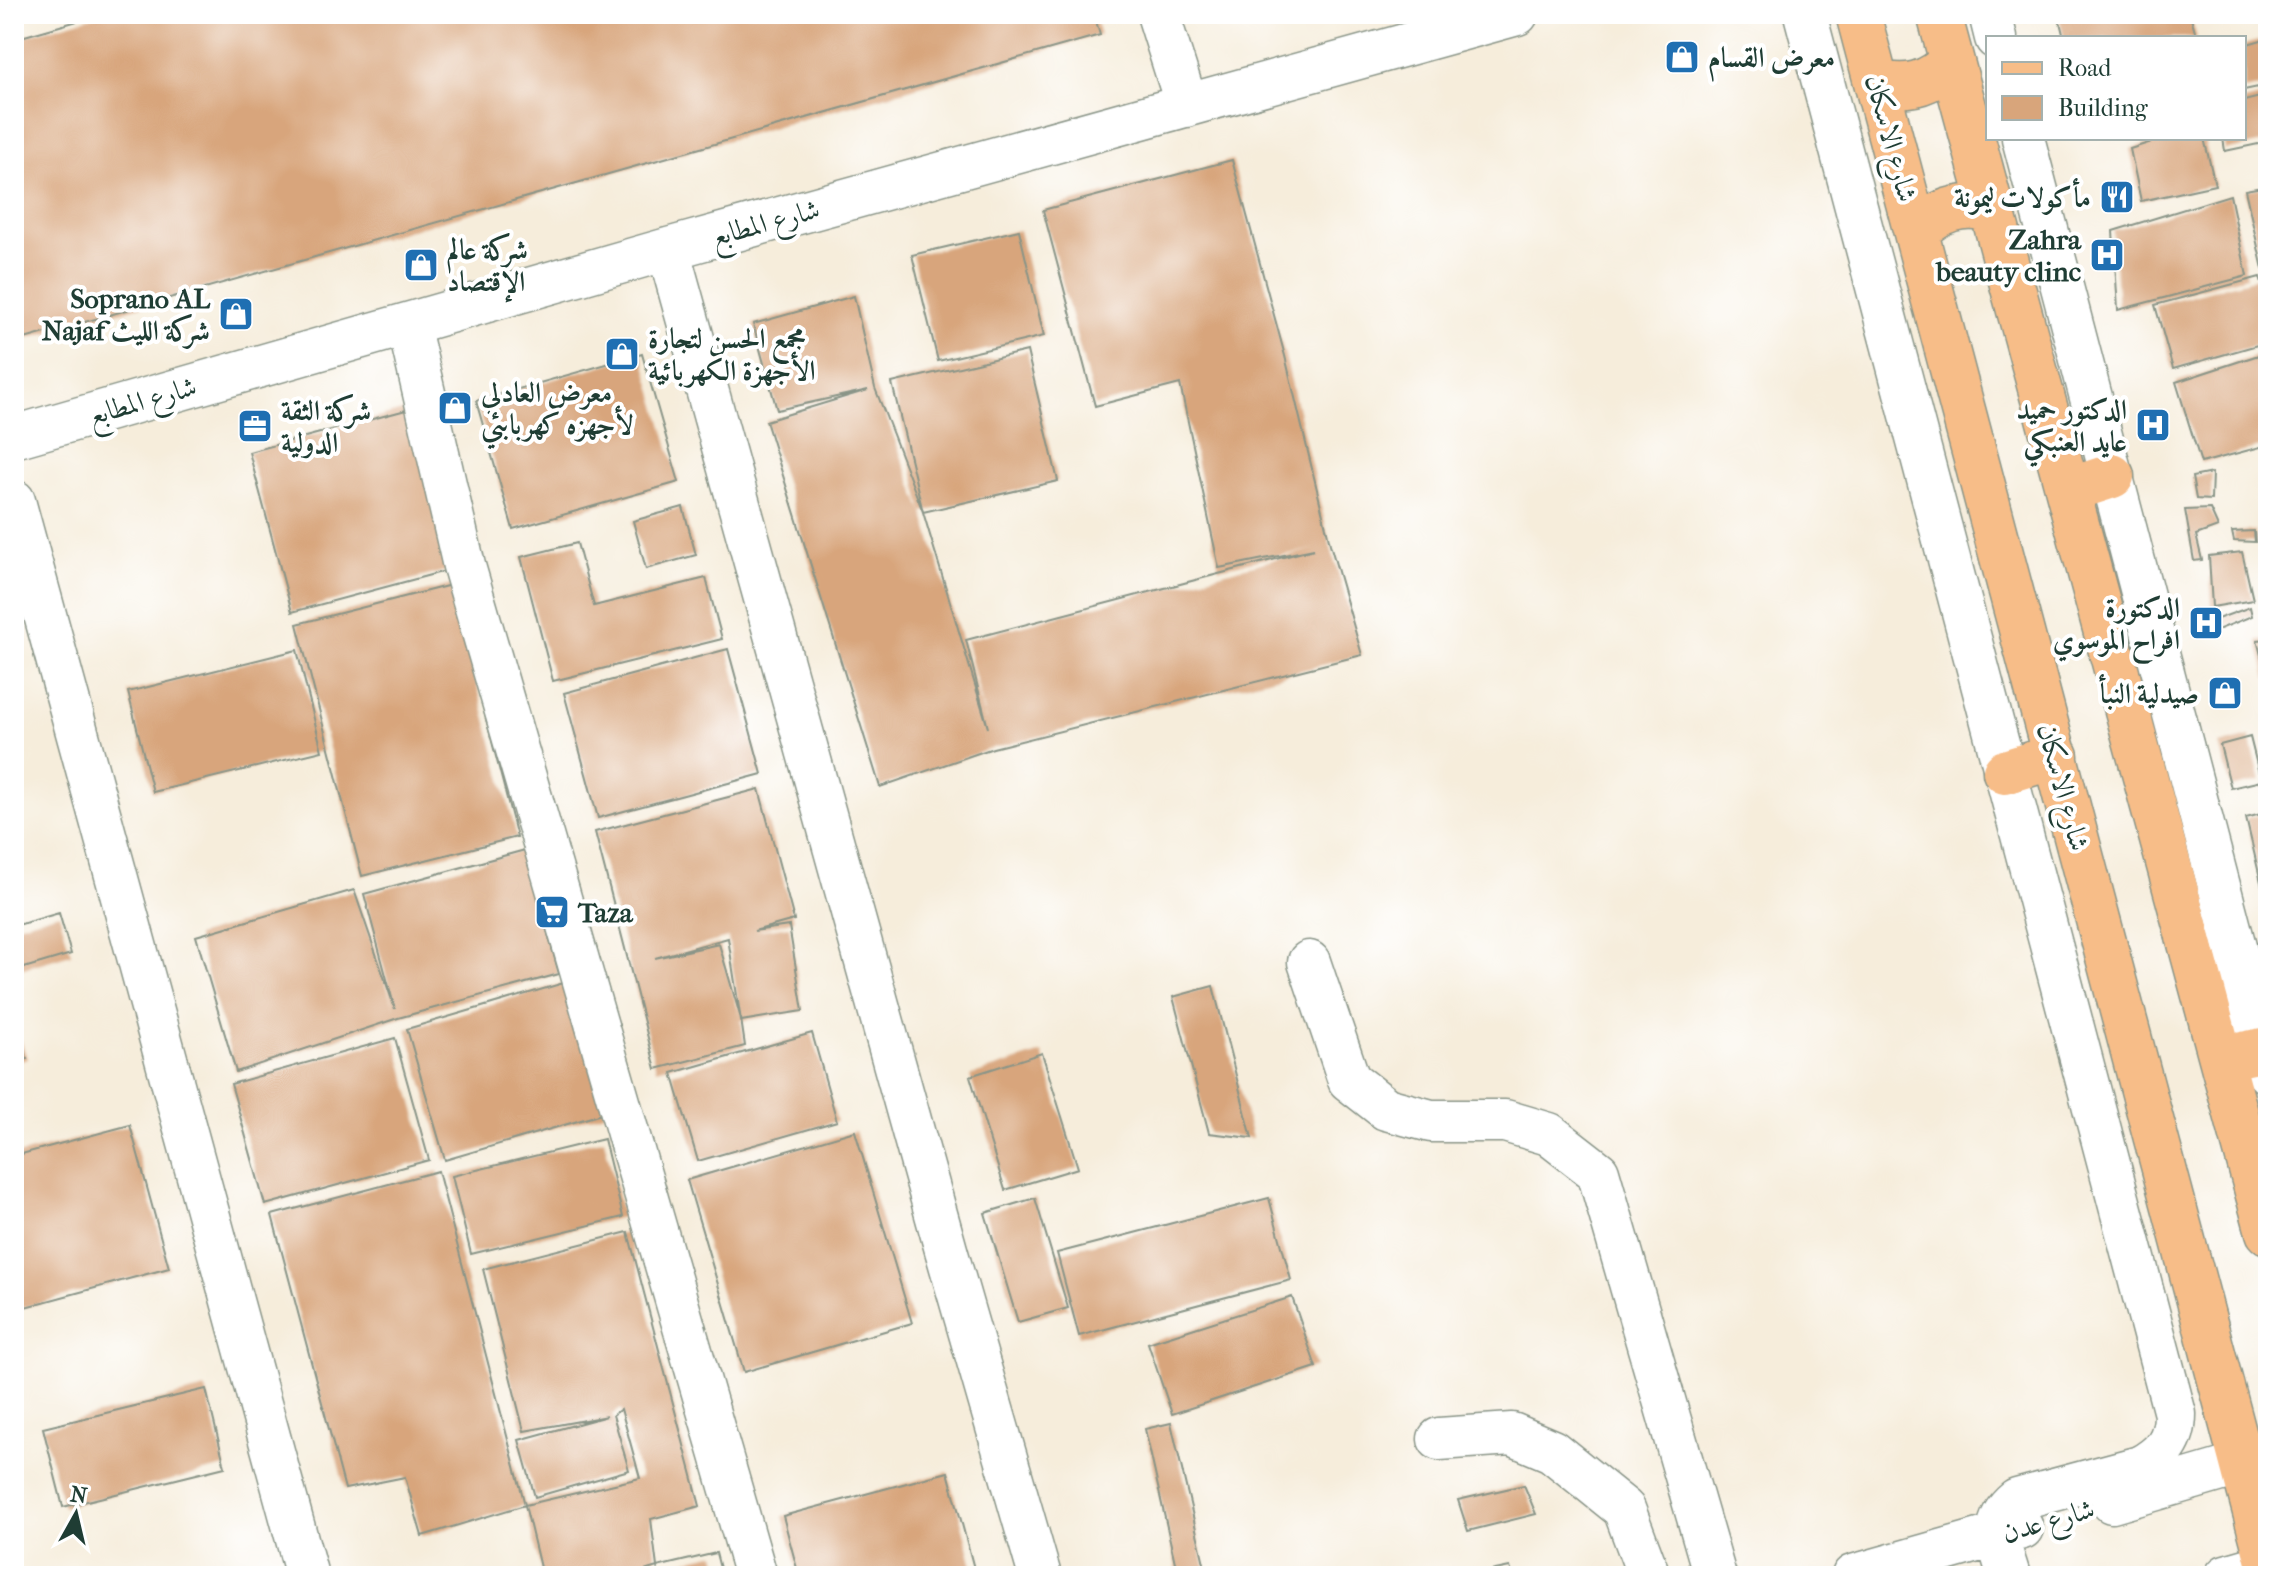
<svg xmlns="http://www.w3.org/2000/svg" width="2282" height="1590" viewBox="0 0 2282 1590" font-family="'IM FELL French Canon',Amiri,serif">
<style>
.building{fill:#d8a57b}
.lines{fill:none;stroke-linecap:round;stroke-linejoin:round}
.minor-casing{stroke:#8a9588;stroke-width:45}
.major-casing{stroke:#8a9588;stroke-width:47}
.minor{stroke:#fff;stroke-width:42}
.major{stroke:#f7bd88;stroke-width:44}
.labels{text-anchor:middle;stroke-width:8;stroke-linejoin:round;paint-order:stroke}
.poi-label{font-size:28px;font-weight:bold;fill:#1f3d34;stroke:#fff;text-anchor:start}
.street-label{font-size:28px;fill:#1f3d34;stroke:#fff}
</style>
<rect width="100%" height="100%" fill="#fff"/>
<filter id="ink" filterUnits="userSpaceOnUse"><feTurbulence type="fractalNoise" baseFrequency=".0125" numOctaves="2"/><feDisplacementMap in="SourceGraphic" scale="16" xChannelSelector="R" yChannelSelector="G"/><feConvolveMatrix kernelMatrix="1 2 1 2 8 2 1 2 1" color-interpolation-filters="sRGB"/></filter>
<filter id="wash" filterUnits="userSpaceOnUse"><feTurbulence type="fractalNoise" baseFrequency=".006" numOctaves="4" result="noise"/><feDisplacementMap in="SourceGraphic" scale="32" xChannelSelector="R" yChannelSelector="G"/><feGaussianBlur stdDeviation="1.8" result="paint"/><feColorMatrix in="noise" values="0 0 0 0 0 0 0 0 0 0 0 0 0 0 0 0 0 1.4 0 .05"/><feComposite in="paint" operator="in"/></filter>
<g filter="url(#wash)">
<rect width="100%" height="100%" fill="#f6eddb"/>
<g id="blocks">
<path class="building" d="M102,14H1094L1100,35L14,342V39Z
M2058,14H2190L2197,38H2064Z
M2268,38V85L2244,90V45Z
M2268,95V142L2225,151L2223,138H2244V101Z
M2164,138H2204L2215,185L2141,201L2130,149Z
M1232,160L1285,356L1330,544L1362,655L993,748L880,787L766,421L868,390L777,410L753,324L854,296L875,388L923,512L892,383L1027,351L1058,481L923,512L988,728L966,640L1314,549L1219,568L1180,384L1095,406L1043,210Z
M2268,186V267L2263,269L2245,190Z
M2230,195L2247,276L2118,310L2113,231Z
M1019,230L1044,336L938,361L912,255Z
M2260,277L2268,305V342L2173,369L2155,305Z
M2268,352V445L2201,463L2176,382Z
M642,354L679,482L513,529L476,401Z
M421,406L464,566L292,612L249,452Z
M2212,473L2211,500L2196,499L2192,477Z
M683,507L696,555L646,569L633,521Z
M2210,509L2218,527L2196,535L2202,560L2194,561L2185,510Z
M2254,531L2255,542L2234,541L2232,532Z
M577,543L594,606L706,578L722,639L553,681L521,557Z
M2242,552L2253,600L2212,607L2209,556Z
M451,585L517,837L362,876L297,624Z
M2250,607L2252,616L2210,633L2209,622Z
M2268,639V678H2267L2257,640Z
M728,649L762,774L598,818L564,693Z
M297,650L322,751L153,792L128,692Z
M2250,737L2261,781L2231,788L2220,745Z
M759,789L794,920L754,931L789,926L803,1011L741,1021L728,938L655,958L719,944L741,1019L745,1046L656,1069L595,832Z
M2268,812V908H2267L2246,818Z
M525,850L559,974L398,1018L236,1072L196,936L354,890L395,1009L364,894Z
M59,913L71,954L14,971V926Z
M567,982L605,1113L445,1160L407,1029Z
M1213,986L1252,1138L1209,1133L1173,997Z
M14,1019L27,1059L14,1063Z
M812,1033L837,1121L698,1161L672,1073Z
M395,1038L429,1160L265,1205L231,1084Z
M1042,1053L1078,1168L1005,1190L970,1076Z
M130,1125L169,1268L14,1310V1156Z
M855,1131L912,1323L744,1372L687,1180Z
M604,1139L623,1217L471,1254L452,1176Z
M438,1171L525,1505L422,1536L405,1477L345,1489L272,1215Z
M1035,1198L1068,1308L1018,1322L985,1213Z
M1269,1198L1291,1280L1079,1336L1057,1253Z
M628,1232L700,1506L651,1519L657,1567L716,1553L722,1576H659L657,1567L628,1576H542L525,1505L640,1478L621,1409L613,1415L629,1470L535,1497L519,1440L607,1416L524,1431L483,1269Z
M1292,1297L1316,1367L1172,1414L1148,1343Z
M206,1389L225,1467L63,1507L43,1428Z
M1171,1423L1207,1576H1178L1145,1429Z
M948,1472L976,1576H799L783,1516Z
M1524,1485L1536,1514L1468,1531L1458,1500Z
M1510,1567L1513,1576H1482L1481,1573Z"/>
</g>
</g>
<g filter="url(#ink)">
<use href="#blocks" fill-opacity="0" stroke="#8a9588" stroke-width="2"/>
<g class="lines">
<g class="minor-casing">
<path id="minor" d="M1158,14L1187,106
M1805,14L2175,1414C2175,1440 2163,1455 2140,1467L2017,1500C1987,1525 2000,1545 2009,1576
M1990,14L1996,38
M2023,138L2268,1073
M668,249L946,1250L1040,1576
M408,324L464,566L756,1576
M14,437L668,249L1517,14
M14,501L307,1576
M1309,962L1349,1080L1386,1109L1431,1121H1505L1549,1134L1598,1172L1715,1576
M1439,1439L1512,1434L1552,1451L1624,1509L1649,1576
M2112,1502L2242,1464
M1853,1576L2022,1528
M2226,1576L2268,1564"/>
</g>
<g class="major-casing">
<path id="major" d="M1858,14L2268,1561
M1939,14L2268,1232
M1877,82C1906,90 1930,84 1951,62
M1917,231C1939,209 1962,202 1992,210
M2069,490L2112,476
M2005,772L2056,756
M2223,1058L2262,1050"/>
</g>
<use href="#minor" class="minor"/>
<use href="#major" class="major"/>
</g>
</g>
<defs>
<g id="shop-square" transform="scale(1.8)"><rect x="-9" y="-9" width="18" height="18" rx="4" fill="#1f6fb2" stroke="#fff"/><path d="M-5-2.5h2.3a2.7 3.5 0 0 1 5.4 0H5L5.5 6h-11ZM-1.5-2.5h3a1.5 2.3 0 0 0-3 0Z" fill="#fff"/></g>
<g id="restaurant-square" transform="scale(1.8)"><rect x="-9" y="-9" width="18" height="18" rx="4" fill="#1f6fb2" stroke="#fff"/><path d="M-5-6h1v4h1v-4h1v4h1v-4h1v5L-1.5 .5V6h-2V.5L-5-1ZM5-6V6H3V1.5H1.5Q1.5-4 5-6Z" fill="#fff"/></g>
<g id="hospital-square" transform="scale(1.8)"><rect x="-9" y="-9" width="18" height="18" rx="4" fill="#1f6fb2" stroke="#fff"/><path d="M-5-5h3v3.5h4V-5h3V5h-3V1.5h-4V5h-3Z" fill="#fff"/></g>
<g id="office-square" transform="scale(1.8)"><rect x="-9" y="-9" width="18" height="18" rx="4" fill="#1f6fb2" stroke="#fff"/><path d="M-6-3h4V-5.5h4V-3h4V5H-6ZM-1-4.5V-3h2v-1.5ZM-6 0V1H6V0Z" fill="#fff"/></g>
<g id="supermarket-square" transform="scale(1.8)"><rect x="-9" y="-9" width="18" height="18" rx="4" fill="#1f6fb2" stroke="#fff"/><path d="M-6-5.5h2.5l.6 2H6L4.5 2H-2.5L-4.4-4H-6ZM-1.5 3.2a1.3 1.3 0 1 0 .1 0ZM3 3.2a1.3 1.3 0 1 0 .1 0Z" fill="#fff"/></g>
</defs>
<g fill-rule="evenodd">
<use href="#shop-square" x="1682" y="57"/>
<use href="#restaurant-square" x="2117" y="197"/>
<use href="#hospital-square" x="2107" y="255"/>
<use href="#shop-square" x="421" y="265"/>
<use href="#shop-square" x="236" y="314"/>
<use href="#shop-square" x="622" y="354"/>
<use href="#shop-square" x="455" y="408"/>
<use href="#hospital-square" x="2153" y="425"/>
<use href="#office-square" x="255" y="426"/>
<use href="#hospital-square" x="2206" y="623"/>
<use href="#shop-square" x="2225" y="693"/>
<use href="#supermarket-square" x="552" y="912"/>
</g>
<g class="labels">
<g class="poi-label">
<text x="1708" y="67">معرض القسام</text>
<text x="2091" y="207" text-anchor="end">مأكولات ليمونة</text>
<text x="2081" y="249" text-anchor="end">Zahra<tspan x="2081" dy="32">beauty clinc</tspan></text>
<text x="447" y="259">شركة عالم<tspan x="447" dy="32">الإقتصاد</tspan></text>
<text x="210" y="308" text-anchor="end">Soprano AL<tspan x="210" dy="32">Najaf شركة الليث</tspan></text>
<text x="648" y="348">مجمع الحسن لتجارة<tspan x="648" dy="32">الأجهزة الكهربائية</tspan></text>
<text x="481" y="402">معرض العادلي<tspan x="481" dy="32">لأجهزه كهربابئي</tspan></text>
<text x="2127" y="419" text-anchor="end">الدكتور حميد<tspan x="2127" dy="32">عايد العنبكي</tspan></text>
<text x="281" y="420">شركة الثقة<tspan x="281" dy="32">الدولية</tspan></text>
<text x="2180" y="617" text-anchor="end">الدكتورة<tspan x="2180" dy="32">افراح الموسوي</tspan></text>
<text x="2199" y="703" text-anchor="end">صيدلية النبأ</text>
<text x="578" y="922">Taza</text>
</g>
<g class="street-label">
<text transform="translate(1892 138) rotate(75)" y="10">شارع الاسكان</text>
<text transform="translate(765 222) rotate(-15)" y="10">شارع المطابع</text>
<text transform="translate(142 400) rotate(-16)" y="10">شارع المطابع</text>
<text transform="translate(2064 787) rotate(75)" y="10">شارع الاسكان</text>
<text transform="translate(2048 1520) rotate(-16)" y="10">شارع عدن</text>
</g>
</g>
<rect width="2282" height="1590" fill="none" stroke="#fff" stroke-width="48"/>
<rect x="1986" y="36" width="260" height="104" fill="#ffffff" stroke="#a5b1ae" stroke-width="2"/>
<rect x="2002" y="62" width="40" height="12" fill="#f7bd88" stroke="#a5b1ae" stroke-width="2"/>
<text x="2058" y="76" font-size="24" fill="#1f3d34">Road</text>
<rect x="2002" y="96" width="40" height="24" fill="#d8a57b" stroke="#a5b1ae" stroke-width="2"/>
<text x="2058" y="116" font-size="24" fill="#1f3d34">Building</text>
<g transform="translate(76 1514) rotate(8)" stroke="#ffffff" stroke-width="6" paint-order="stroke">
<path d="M0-6L14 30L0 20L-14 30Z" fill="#1f3d34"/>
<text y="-12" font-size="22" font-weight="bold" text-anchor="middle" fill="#1f3d34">N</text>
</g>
</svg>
